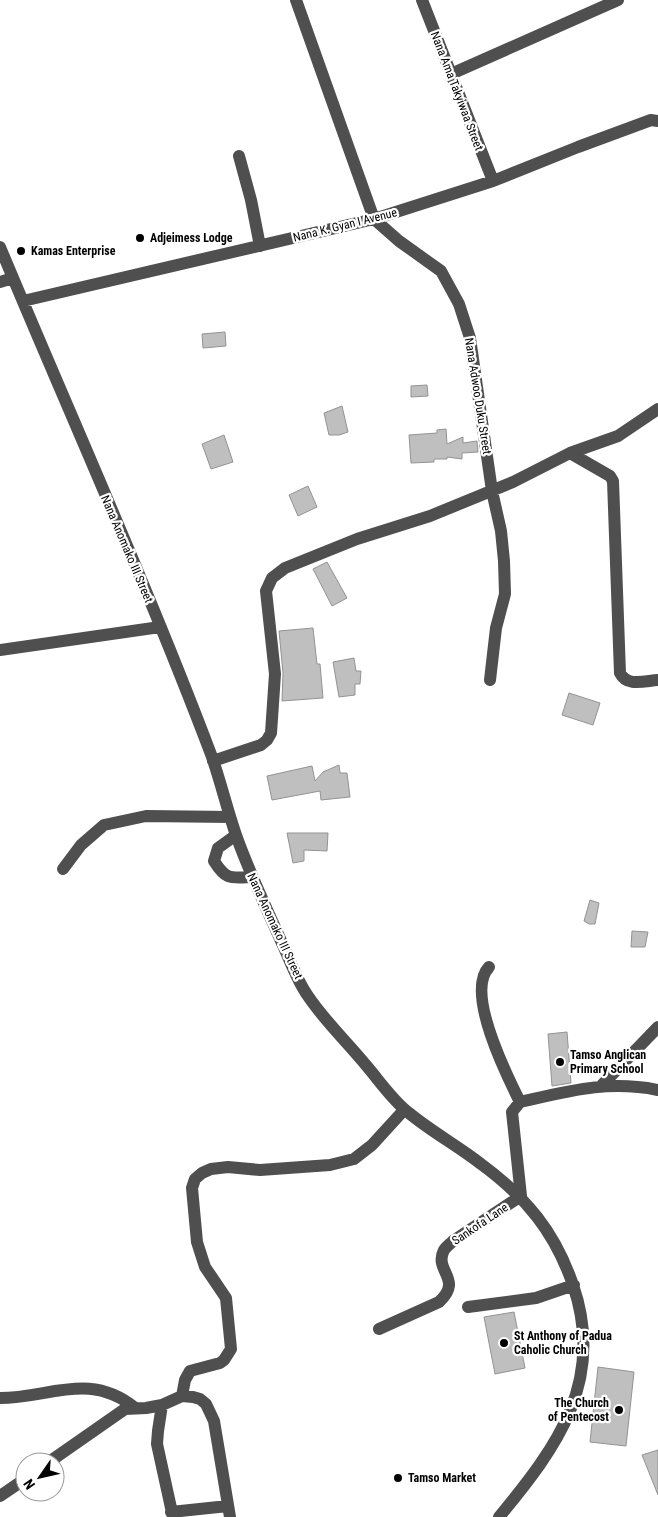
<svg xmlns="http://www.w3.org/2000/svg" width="658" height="1517" viewBox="0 0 658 1517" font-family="'Roboto Condensed',sans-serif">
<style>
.building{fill:#bfbfbf;stroke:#939393}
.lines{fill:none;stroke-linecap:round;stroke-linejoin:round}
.minor{stroke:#4f4f4f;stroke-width:12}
.poi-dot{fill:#000;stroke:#fff;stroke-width:2}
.labels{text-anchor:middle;stroke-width:4.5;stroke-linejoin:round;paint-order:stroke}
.street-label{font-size:12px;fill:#000;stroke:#fff}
.poi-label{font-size:12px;font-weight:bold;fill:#000;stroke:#fff;text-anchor:start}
</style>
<rect width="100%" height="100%" fill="#fff"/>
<path class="building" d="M225,332L226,346L203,348L202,334Z
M427,385L428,396L411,397V386Z
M342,406L348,432L339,435H329L324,413Z
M446,429L447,444L463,437V443L477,441L478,452L462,453V459L447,457V459H434V462L411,463L409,435L437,433V430Z
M224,435L233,462L211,469L202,444Z
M308,486L317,507L298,516L289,495Z
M327,562L347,598L332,606L313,569Z
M313,628L317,664H320L323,698L282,701L283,673L279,631Z
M354,658L356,671H361L360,684H355V695L339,697L333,662Z
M569,693L600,703L593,725L562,715Z
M339,765L340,773H347L350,797L321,800L320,791L272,800L267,776L312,766L315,781L323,772Z
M287,833H328L327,851L304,850V861L293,863Z
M590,900L599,903L595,924H589L584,921Z
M632,931L648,932L645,947H631Z
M567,1032L571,1083L552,1086L548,1034Z
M514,1312L525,1368L495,1374L484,1317Z
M598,1367L634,1372L626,1446L590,1442Z
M658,1450V1495L642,1455Z"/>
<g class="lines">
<path class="minor" d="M296,0L374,219L399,241L441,271L459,304L470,338L492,491L501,531L504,561L505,594L496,628L490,680
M422,0L493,181
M451,74L618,0
M239,156L251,200L260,246
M0,247C71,417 147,585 212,757C221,783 227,809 236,835C249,872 266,907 282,943C290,960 297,981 308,996C324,1020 346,1041 365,1064C379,1080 392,1100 409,1113C432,1132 458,1146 481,1164C526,1197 555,1232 573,1285C606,1381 557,1447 499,1517
M0,282L13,278
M23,301L374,219L493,181L578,147L651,120L658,121
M658,409L618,436L570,453L610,476L613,481L620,673C627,687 644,681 658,680
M0,650L160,627
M213,761L261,745L267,740L271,733L275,674L266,591L272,578L285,568L357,539L430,516L513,482L570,453
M236,835L218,848L214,861C226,880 230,878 251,877
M63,869L81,845L104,825L146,816L230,817
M489,967C465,992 507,1076 520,1102
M602,1085L658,1027
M468,1307L536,1298L574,1285
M379,1329L439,1302C464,1279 433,1271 444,1250C446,1247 450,1244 453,1241L521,1196L512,1112L520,1102C569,1091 607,1080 658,1090
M182,1396L185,1380L190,1371L220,1363L224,1360L231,1349L226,1298L205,1267L197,1242L192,1188L195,1179L202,1173L211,1169L228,1167L260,1170L330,1165L354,1159L372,1145L404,1110
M0,1398C49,1398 90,1371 135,1408
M162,1405L158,1431L157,1444L173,1517
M49,1462L125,1409L146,1408L162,1405L182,1396L193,1397L200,1399L206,1404L214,1421L230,1517
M0,1496L25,1479
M171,1512L228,1506"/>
</g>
<g class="poi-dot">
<circle cx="140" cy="238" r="5"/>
<circle cx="21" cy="251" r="5"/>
<circle cx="560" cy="1062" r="5"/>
<circle cx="504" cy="1343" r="5"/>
<circle cx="619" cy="1410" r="5"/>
<circle cx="398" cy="1478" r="5"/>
</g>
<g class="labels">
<g class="street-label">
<text transform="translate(457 91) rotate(69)" y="4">Nana Ama Takyiwaa Street</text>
<text transform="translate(345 225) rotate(-14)" y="4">Nana K. Gyan I Avenue</text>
<text transform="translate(478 396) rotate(81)" y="4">Nana Adwoo Duku Street</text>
<text transform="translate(127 549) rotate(67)" y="4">Nana Anomako III Street</text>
<text transform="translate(275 926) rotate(65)" y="4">Nana Anomako III Street</text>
<text transform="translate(480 1224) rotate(-34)" y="4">Sankofa Lane</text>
</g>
<g class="poi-label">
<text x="150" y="242">Adjeimess Lodge</text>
<text x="31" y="255">Kamas Enterprise</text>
<text x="570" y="1059">Tamso Anglican<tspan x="570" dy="14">Primary School</tspan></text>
<text x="514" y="1340">St Anthony of Padua<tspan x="514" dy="14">Caholic Church</tspan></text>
<text x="609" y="1407" text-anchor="end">The Church<tspan x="609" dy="14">of Pentecost</tspan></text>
<text x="408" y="1482">Tamso Market</text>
</g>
</g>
<g transform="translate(40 1477) rotate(236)"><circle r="24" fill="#ffffff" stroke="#999999"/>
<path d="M0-4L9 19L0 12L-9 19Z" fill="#000000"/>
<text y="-8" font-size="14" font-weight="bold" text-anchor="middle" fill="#000000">N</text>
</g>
</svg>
